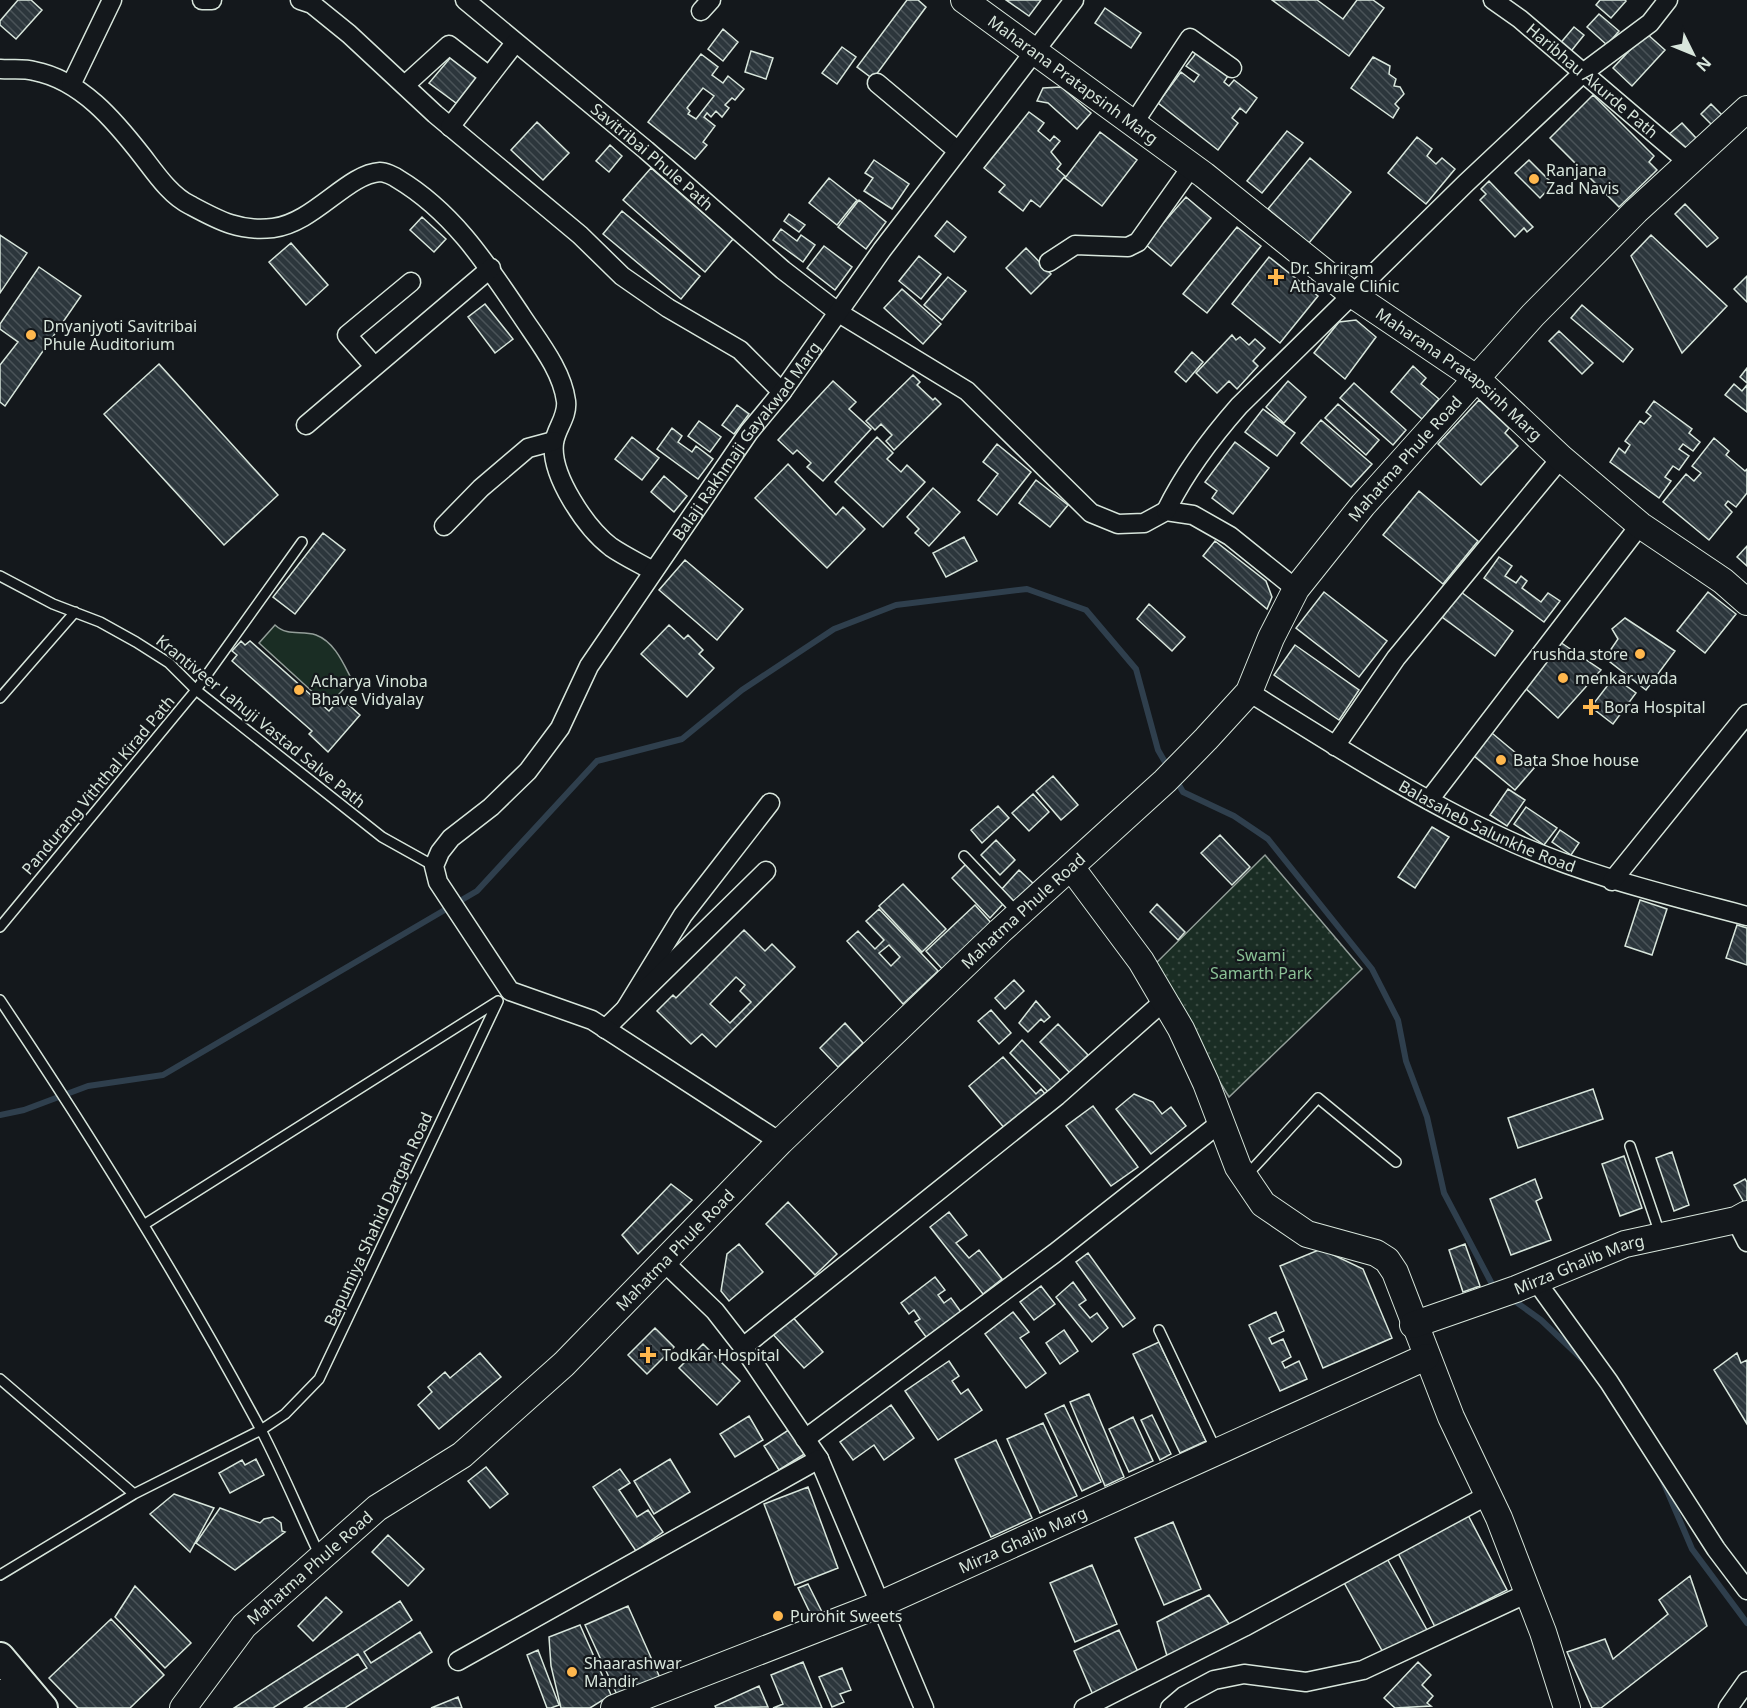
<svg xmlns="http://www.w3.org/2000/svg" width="1747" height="1708" viewBox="0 0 1747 1708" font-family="'Noto Sans',sans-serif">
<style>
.grass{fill:#1a2d24;stroke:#939e99;stroke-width:1.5}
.park{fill:url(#park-dots);stroke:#939e99;stroke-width:1.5}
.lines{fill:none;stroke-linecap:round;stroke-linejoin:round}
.stream{stroke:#2f3f4d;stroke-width:6}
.building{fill:url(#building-back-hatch);stroke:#d8e6dc;stroke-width:1.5;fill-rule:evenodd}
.lane-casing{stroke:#d8e6dc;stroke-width:12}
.street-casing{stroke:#d8e6dc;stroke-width:21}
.secondary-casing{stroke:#d8e6dc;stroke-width:28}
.primary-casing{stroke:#d8e6dc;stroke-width:32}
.lane{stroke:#14181c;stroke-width:9}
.street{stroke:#14181c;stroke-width:18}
.secondary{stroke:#14181c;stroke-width:26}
.primary{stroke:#14181c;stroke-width:28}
.poi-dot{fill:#ffb74d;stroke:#14181c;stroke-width:2}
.labels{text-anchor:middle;stroke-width:4.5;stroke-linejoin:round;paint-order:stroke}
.street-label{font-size:16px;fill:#d8e6dc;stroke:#14181c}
.poi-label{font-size:16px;fill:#d8e6dc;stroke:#14181c;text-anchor:start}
.park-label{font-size:16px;fill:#8ac095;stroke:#14181c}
</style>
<defs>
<pattern id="park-dots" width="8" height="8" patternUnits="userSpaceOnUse" patternTransform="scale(1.5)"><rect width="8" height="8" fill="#1a2d24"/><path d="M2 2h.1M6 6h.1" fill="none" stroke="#3b4b43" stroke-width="1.8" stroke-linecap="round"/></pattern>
<pattern id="building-back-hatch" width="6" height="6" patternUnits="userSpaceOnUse" patternTransform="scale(1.5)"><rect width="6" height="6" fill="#2c363c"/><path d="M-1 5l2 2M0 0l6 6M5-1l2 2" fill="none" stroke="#4a5358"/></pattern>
</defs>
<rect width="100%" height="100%" fill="#14181c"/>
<path class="grass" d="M275,625C288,637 301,630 316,635C335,642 344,665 352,680L328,706L259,643Z"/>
<path class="park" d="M1265,855L1362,969L1229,1097L1151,968Z"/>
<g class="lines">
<path class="stream" d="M1175,778L1183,792L1234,816L1268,839L1372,969L1398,1020L1406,1061L1427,1117L1444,1193L1492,1284L1497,1288
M0,1115L24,1110L88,1086L163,1075L477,891L597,761L682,739L742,690L834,629L896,605L1027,589L1086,610L1136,669L1158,750L1169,769
M1512,1299L1541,1320L1582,1359
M1662,1479L1692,1549L1747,1623"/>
</g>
<path class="building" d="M18,0H31L42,10L16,39L0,25V21Z
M907,0H918L926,7L873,79L857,67Z
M1006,0H1041L1029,16Z
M1272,0H1317L1343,19L1357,0H1373L1384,8L1349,56Z
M1600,0H1625L1626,1L1611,18L1596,5Z
M1105,8L1141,33L1131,48L1095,23Z
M1599,14L1619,31L1607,45L1587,27Z
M1574,27L1584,35L1568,55L1558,46Z
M723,29L738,42L723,61L708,49Z
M1646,33L1665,50L1632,86L1613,68Z
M842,47L856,57L837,84L822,73Z
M751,51L773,58L766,79L745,72Z
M1197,52L1228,76L1224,82L1229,86L1234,80L1257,98L1246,113L1240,108L1232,118L1238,123L1218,150L1158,103L1181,72L1194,82L1199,75L1186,66Z
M701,54L718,67L712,75L723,83L728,76L744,89L735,100L732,98L725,105L729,108L722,117L716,111L711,117L707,113L704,117L715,126L703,142L707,145L695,159L648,122ZM703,88L714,96L696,119L688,114L690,111L687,108Z
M451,57L480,80L460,106L429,83Z
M1373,57L1390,66L1389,74L1396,79L1394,86L1400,87L1404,94L1395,104L1399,108L1393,118L1351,88Z
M1061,87L1091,113L1077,129L1048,103L1037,101L1043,88Z
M1593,95L1654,156L1649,162L1657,170L1619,207L1550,138Z
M1711,104L1724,117L1714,127L1701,114Z
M1029,112L1044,123L1038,131L1050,141L1054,136L1060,141L1051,152L1061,164L1057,169L1065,176L1040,207L1031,200L1023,211L999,192L1005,185L984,168Z
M537,122L569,153L543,180L511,150Z
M1682,123L1697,139L1682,153L1667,136Z
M1287,131L1303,143L1262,193L1247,181Z
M1100,132L1137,160L1102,206L1065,178Z
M1417,137L1432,149L1427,156L1436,164L1442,158L1455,169L1426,204L1388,173Z
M610,145L622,156L609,172L596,161Z
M1310,158L1351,192L1309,243L1268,209Z
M874,160L909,184L892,209L864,191L873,178L865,173Z
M1529,160L1553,184L1540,198L1515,173Z
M651,168L733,239L705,272L623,200Z
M829,178L857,200L837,225L809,203Z
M1489,181L1533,227L1527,232L1524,228L1515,237L1480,200L1486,194L1481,189Z
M1186,197L1211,218L1171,266L1145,244Z
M859,200L886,222L866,249L838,227Z
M1685,204L1718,238L1707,247L1675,214Z
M622,211L700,276L681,299L603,234Z
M789,214L805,225L799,232L784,221Z
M422,217L446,239L434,252L410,230Z
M947,221L966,237L954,252L935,236Z
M1237,227L1261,246L1207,313L1183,294Z
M781,229L797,241L801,235L815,245L803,262L773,240Z
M0,235L27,253L0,293Z
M1651,235L1727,306L1682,353L1631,256Z
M291,243L328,285L306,305L269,262Z
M824,246L852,267L835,290L807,268Z
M1026,248L1051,274L1031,294L1006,268Z
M919,256L941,274L921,299L899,281Z
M1269,257L1318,296L1280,343L1232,304Z
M39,267L81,296L5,406L0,402V365L18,342L0,329V324Z
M1747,276V302L1734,289Z
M948,277L966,291L942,320L924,305Z
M902,289L941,324L923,344L884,308Z
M485,304L513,339L495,353L468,317Z
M1582,305L1633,349L1623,362L1571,318Z
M1356,320L1376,337L1345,379L1314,353L1339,322Z
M1559,331L1593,363L1582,374L1549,341Z
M1232,335L1236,340L1240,337L1249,345L1255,339L1265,348L1253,361L1258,366L1237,389L1229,381L1217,393L1196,373Z
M1192,352L1203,362L1186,382L1175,372Z
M159,364L278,495L224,545L104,414Z
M1413,366L1426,378L1421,384L1439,399L1422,419L1391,392Z
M1747,368V383L1740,377Z
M913,375L920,382L917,385L933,400L935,398L941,404L894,450L886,441L892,435L881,424L875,430L866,421Z
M833,381L856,402L849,409L871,429L823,481L807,467L811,463L797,450L793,454L778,440Z
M1288,381L1306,397L1284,423L1266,407Z
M1354,383L1406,430L1393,445L1340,398Z
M1734,384L1742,391L1747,385V412L1725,395Z
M1479,400L1509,428L1505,433L1518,446L1481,485L1438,444Z
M1654,401L1692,429L1689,433L1700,442L1693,451L1683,444L1679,449L1689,456L1679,470L1673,466L1665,477L1671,481L1659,498L1610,462L1619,448L1625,453L1630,445L1625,441L1640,421L1644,424L1651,416L1646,412Z
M1338,404L1379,440L1366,455L1325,418Z
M737,405L749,414L734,434L722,425Z
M1263,409L1295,433L1277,456L1245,432Z
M1321,420L1372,464L1351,487L1301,443Z
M699,421L721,437L710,452L688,436Z
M672,428L682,436L678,442L692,452L696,446L713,459L698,479L657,449Z
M632,437L659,458L642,480L615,459Z
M877,437L893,453L887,459L901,472L907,465L925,482L883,527L835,482Z
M1714,438L1729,451L1726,455L1745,471L1747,469V493L1736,507L1728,501L1725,505L1732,512L1709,540L1663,502L1686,474L1694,481L1701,473L1692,466Z
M1235,442L1269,468L1233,514L1212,498L1217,491L1205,482Z
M997,444L1031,472L997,515L978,500L998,474L983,462Z
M788,464L836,515L843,507L865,529L827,568L755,498Z
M664,476L687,496L674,512L651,492Z
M1036,480L1068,505L1050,527L1019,503Z
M933,488L960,512L929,546L915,533L919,529L907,517Z
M1419,491L1478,541L1443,584L1383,535Z
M323,533L345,550L295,614L273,597Z
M964,537L977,561L946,577L933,553Z
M1215,541L1266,581L1272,597L1267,609L1203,556Z
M1747,546V566L1737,557Z
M1499,557L1512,566L1505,576L1516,583L1521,576L1527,581L1522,588L1541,602L1548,593L1560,601L1544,622L1484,578Z
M685,560L743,609L717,640L659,590Z
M1324,592L1387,641L1359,677L1296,628Z
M1461,592L1513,631L1495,656L1442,617Z
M1708,592L1736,614L1705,653L1677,631Z
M1149,604L1185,637L1172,651L1137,619Z
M1625,618L1675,651L1646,690L1605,658L1618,639L1612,629Z
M669,625L684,639L688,635L703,650L699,654L714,668L687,697L641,654Z
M241,641L245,645L250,641L329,711L341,698L360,715L328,752L309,734L312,731L232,661L237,655L232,651Z
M1560,642L1601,670L1558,718L1524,687L1542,668Z
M1295,645L1359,690L1339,720L1274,675Z
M1614,677L1636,693L1613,724L1591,707Z
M1487,729L1534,768L1515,790L1468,751Z
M1053,776L1078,805L1061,820L1036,791Z
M1508,789L1525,800L1507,826L1490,815Z
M1033,794L1049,812L1029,831L1012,813Z
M998,806L1009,818L982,843L971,830Z
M1526,807L1557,828L1544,845L1514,824Z
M1432,827L1449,837L1415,888L1398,877Z
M1560,830L1579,843L1571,855L1552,842Z
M1220,835L1250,867L1232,885L1201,853Z
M996,840L1015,860L1000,875L981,855Z
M966,864L1004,903L990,918L952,878Z
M1019,870L1036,886L1016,907L1000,891Z
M903,884L946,929L922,952L879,906Z
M1640,900L1667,909L1652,955L1625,946Z
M1157,904L1185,932L1178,940L1150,912Z
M975,905L993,925L944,971L926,951Z
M879,909L938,971L903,1004L847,941L858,931L875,949L884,940L866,921ZM889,945L900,957L891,966L879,953Z
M1737,925L1747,928V965L1726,958Z
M744,930L765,951L772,944L795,967L716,1047L702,1034L691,1044L657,1011L673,995L676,998ZM736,977L745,985L740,991L751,1002L730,1023L710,1004Z
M1014,980L1024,991L1005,1009L995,998Z
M1036,1001L1050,1017L1044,1022L1041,1019L1028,1032L1019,1023Z
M991,1010L1011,1033L999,1044L978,1021Z
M845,1023L863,1043L838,1067L820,1048Z
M1058,1024L1088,1055L1070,1073L1040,1042Z
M1022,1040L1064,1084L1052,1096L1010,1053Z
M1003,1057L1036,1094L1041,1089L1046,1095L1006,1130L969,1086Z
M1593,1089L1603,1119L1518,1148L1508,1118Z
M1134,1094L1153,1102L1162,1114L1171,1107L1186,1126L1151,1154L1116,1109Z
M1093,1106L1138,1167L1111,1186L1066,1126Z
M1672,1152L1689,1205L1674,1211L1656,1158Z
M1624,1156L1642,1208L1620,1216L1602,1164Z
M1535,1179L1542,1198L1536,1201L1551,1240L1511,1255L1490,1199Z
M1745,1179L1747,1182V1208L1734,1185Z
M671,1184L692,1200L638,1254L622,1235Z
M788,1202L837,1254L815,1275L766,1224Z
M949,1212L967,1235L956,1243L969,1258L979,1250L1002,1279L983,1294L930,1227Z
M739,1244L763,1272L729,1301L721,1291L727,1254Z
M1465,1244L1480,1286L1463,1292L1449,1250Z
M1321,1249L1363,1269L1392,1338L1323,1368L1280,1266Z
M1088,1253L1135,1318L1123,1327L1076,1262Z
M935,1277L945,1290L938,1295L944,1303L951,1298L964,1316L929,1341L915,1322L920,1319L914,1310L909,1314L901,1303Z
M1073,1282L1086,1300L1079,1305L1090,1318L1097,1313L1108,1328L1092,1342L1056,1297Z
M1041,1286L1055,1304L1034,1320L1020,1302Z
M1013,1312L1029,1332L1020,1338L1046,1373L1026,1388L985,1334Z
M1276,1312L1284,1331L1269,1338L1272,1344L1283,1339L1291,1357L1282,1362L1285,1368L1299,1361L1307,1379L1280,1391L1249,1325Z
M790,1314L823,1352L804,1368L770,1331Z
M655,1328L674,1347L647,1374L628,1355Z
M1064,1330L1078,1351L1060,1364L1046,1343Z
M1159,1342L1206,1441L1180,1453L1133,1354Z
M703,1344L740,1381L717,1405L679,1368Z
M480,1353L501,1377L439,1429L418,1405L432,1392L428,1387L445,1372L450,1378Z
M1737,1353L1741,1363L1747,1360V1424L1714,1370Z
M949,1361L959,1376L952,1381L961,1394L968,1389L982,1410L938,1440L905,1391Z
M1089,1394L1124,1477L1105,1486L1070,1402Z
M891,1405L914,1438L884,1460L874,1445L853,1460L840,1442Z
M1064,1405L1101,1482L1082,1491L1045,1414Z
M1152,1415L1171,1454L1160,1460L1141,1420Z
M749,1416L763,1440L735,1457L720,1434Z
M1133,1417L1153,1461L1129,1472L1109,1429Z
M1043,1423L1077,1496L1040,1513L1007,1439Z
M790,1429L806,1453L779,1470L764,1446Z
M996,1440L1032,1518L991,1537L955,1459Z
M256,1459L264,1475L230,1493L219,1473L242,1460L245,1465Z
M670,1459L690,1492L654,1514L634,1481Z
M486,1467L508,1494L490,1508L468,1481Z
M620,1469L630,1483L619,1490L637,1517L648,1510L663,1532L636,1551L593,1487Z
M808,1487L838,1568L795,1585L764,1504Z
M174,1494L214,1508L190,1552L150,1514Z
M220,1508L260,1523L264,1519L273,1517L281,1523L282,1531L285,1532L235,1570L196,1543Z
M1468,1515L1507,1590L1435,1627L1397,1551Z
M1173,1522L1201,1589L1164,1605L1135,1538Z
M388,1535L424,1569L408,1586L372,1552Z
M1385,1555L1427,1630L1384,1654L1342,1579Z
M1092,1565L1117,1624L1075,1642L1050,1583Z
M1690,1576L1707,1626L1601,1708H1592L1567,1652L1605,1639L1613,1659L1668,1614L1659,1600Z
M808,1584L824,1616L814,1621L798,1588Z
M135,1586L191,1643L165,1668L115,1617Z
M1209,1595L1232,1628L1167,1656L1157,1622Z
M326,1597L342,1612L313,1641L298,1626Z
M400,1601L412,1620L364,1652L371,1663L420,1632L432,1652L345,1708H304L367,1668L358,1654L273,1708H234Z
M628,1606L661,1680L619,1699L585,1625Z
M111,1619L164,1675L130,1708H78L49,1678Z
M580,1625L611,1695L590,1708H561L551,1666L549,1637Z
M1119,1630L1139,1674L1093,1695L1074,1651Z
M538,1650L559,1705L551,1708H547L527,1655Z
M803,1662L822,1708H773L783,1704L771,1675Z
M1418,1662L1431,1675L1422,1685L1433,1696L1427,1703L1431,1706L1395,1708L1384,1698Z
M842,1668L851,1690L840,1694L844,1702L832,1707L819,1677Z
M759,1686L768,1707L716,1708L715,1706Z
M458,1697L462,1708H431Z"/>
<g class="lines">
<g class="lane-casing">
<path id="lane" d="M0,576L53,604L100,622L136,642L169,663L196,690L382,837L434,866
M0,698L75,612
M964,856L1017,912
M0,927L196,690L302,542
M0,1000C93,1139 181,1281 260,1428C282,1470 300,1514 320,1556
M1630,1146L1660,1234
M1246,1176L1318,1098L1396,1162
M145,1224L498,1001
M1159,1330L1216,1450
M0,1379L134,1494
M0,1575L134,1494L261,1430L285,1414L319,1379L498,1001"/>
</g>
<g class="street-casing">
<g id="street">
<path d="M202,0H212"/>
<path d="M300,0L312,4L349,34L435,114L580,235L622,276L668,308L740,350L782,392"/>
<path id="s1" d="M465,0L646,150L783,270L839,313L967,391L1091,513L1118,524L1144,523L1166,511L1193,515L1230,536L1296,589"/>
<path id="s2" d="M1493,0L1520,19L1689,163"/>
<path d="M701,11L711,0"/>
<path d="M0,69C11,70 24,68 34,71C81,80 115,121 143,157C156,174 171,196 190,205C218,220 239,232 273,228C314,223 347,174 380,172C385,172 394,176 398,179C453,212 486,263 521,315C538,341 562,370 566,401C568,417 556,428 554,443C550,475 586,528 611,547C624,556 639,563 653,571"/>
<path d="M877,83L958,151"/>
<path d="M71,85L112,0"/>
<path d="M405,85L449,45L489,76"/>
<path d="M1133,124L1190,38L1232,68"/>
<path d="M450,127L515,43"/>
<path d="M1049,262L1075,245L1128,247L1138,242L1192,166"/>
<path d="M374,366L347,335L411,282"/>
<path d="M306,425L491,268"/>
<path d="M1166,511C1185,472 1210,439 1239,406L1466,183L1583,73L1650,23L1668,0"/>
<path d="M444,526L481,488L528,448L554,441"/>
<path id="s3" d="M1249,692C1331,743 1413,796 1501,837C1579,874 1664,894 1747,916"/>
<path d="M1335,746L1396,658L1561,458"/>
<path d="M1429,800L1640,525"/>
<path d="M1612,881L1747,714"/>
<path d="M626,1008L683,915L770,803"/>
<path d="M605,1029L766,871"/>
<path id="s4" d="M780,1142L592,1020L510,991L438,882L434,866L440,852L451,838L491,807L528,771L560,728L589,666L749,432L782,392L882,250L1074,0"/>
<path d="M1736,1220L1747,1242"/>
<path d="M664,1262L715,1311L743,1347L819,1459L924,1708"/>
<path d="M1536,1281L1609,1382L1716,1549L1747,1590"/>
<path d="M743,1347L1057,1096L1164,1001"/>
<path d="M805,1439L1055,1253L1220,1123"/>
<path d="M458,1661L819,1459"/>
<path d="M1084,1708L1244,1627L1488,1495"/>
<path d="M1170,1708L1184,1696L1214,1680L1244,1674L1306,1682L1363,1670L1528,1593"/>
<path d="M1728,1708L1747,1681"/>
</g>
</g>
<g class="secondary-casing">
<g id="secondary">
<path id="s5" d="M964,0L1204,175L1353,295L1476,378L1561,458L1640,525L1723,581L1747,602"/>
<path d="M1071,867L1141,961L1181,1029L1206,1083L1238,1167L1263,1204L1307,1234L1376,1253L1387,1260L1395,1272L1451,1417L1499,1518L1543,1632L1567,1708"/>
<path id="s6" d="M1413,1325L1516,1289L1625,1244L1736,1220L1747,1214"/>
<path id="s7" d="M183,1708L244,1626L377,1508L462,1455L564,1364L780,1142L1000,931L1165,781L1206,739L1249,692L1271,638L1296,589L1363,505L1533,315L1636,211L1747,109"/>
<path id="s8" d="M614,1708L881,1604L1426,1357"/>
</g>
</g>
<g class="primary-casing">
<path id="primary" d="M0,1657L43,1708
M0,1694L12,1708"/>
</g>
<use href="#lane" class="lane"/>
<use href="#street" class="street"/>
<use href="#secondary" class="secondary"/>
<use href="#primary" class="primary"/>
</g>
<g class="poi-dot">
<circle cx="1534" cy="179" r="6"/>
<path d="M1273 268h6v6h6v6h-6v6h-6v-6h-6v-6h6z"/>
<circle cx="31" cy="335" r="6"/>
<circle cx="1640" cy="654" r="6"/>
<circle cx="1563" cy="678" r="6"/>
<circle cx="299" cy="690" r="6"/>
<path d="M1588 698h6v6h6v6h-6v6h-6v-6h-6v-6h6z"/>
<circle cx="1501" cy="760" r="6"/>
<path d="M645 1346h6v6h6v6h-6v6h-6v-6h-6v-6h6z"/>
<circle cx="778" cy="1616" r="6"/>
<circle cx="572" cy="1672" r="6"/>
</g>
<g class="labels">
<g class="street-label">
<text dy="6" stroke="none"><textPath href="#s5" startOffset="135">Maharana Pratapsinh Marg</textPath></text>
<text dy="6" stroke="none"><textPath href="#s2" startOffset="128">Haribhau Akurde Path</textPath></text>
<text dy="6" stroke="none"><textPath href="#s1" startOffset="244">Savitribai Phule Path</textPath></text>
<text dy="6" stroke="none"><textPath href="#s5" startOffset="621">Maharana Pratapsinh Marg</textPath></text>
<text dy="6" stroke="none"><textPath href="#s4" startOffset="990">Balaji Rakhmaji Gayakwad Marg</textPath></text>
<text dy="6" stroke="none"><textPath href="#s7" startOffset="1760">Mahatma Phule Road</textPath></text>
<text transform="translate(261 721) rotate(39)" y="6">Krantiveer Lahuji Vastad Salve Path</text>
<text transform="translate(98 785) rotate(-50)" y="6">Pandurang Viththal Kirad Path</text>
<text dy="6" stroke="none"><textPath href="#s3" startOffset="274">Balasaheb Salunkhe Road</textPath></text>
<text dy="6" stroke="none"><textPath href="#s7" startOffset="1162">Mahatma Phule Road</textPath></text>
<text transform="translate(378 1219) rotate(-65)" y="6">Bapumiya Shahid Dargah Road</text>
<text dy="6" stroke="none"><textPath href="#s7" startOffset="676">Mahatma Phule Road</textPath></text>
<text dy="6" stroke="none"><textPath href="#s6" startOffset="177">Mirza Ghalib Marg</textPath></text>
<text dy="6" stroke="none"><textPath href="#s8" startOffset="442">Mirza Ghalib Marg</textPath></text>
<text dy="6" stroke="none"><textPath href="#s7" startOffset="190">Mahatma Phule Road</textPath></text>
</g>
<g class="poi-label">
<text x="1546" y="176">Ranjana<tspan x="1546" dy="18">Zad Navis</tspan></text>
<text x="1290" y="274">Dr. Shriram<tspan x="1290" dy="18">Athavale Clinic</tspan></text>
<text x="43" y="332">Dnyanjyoti Savitribai<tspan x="43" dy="18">Phule Auditorium</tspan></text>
<text x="1628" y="660" text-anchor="end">rushda store</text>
<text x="1575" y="684">menkar wada</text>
<text x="311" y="687">Acharya Vinoba<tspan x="311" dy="18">Bhave Vidyalay</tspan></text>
<text x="1604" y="713">Bora Hospital</text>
<text x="1513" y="766">Bata Shoe house</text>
<text x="662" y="1361">Todkar Hospital</text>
<text x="790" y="1622">Purohit Sweets</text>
<text x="584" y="1669">Shaarashwar<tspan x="584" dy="18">Mandir</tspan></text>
</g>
<g class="park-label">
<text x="1261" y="961">Swami<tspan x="1261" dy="18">Samarth Park</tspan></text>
</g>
</g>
<g transform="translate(1693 54) rotate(133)" stroke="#14181c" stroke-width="4.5" paint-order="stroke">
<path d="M0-4.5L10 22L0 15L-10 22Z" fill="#d8e6dc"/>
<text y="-9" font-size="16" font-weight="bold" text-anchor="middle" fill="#d8e6dc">N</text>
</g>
</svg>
